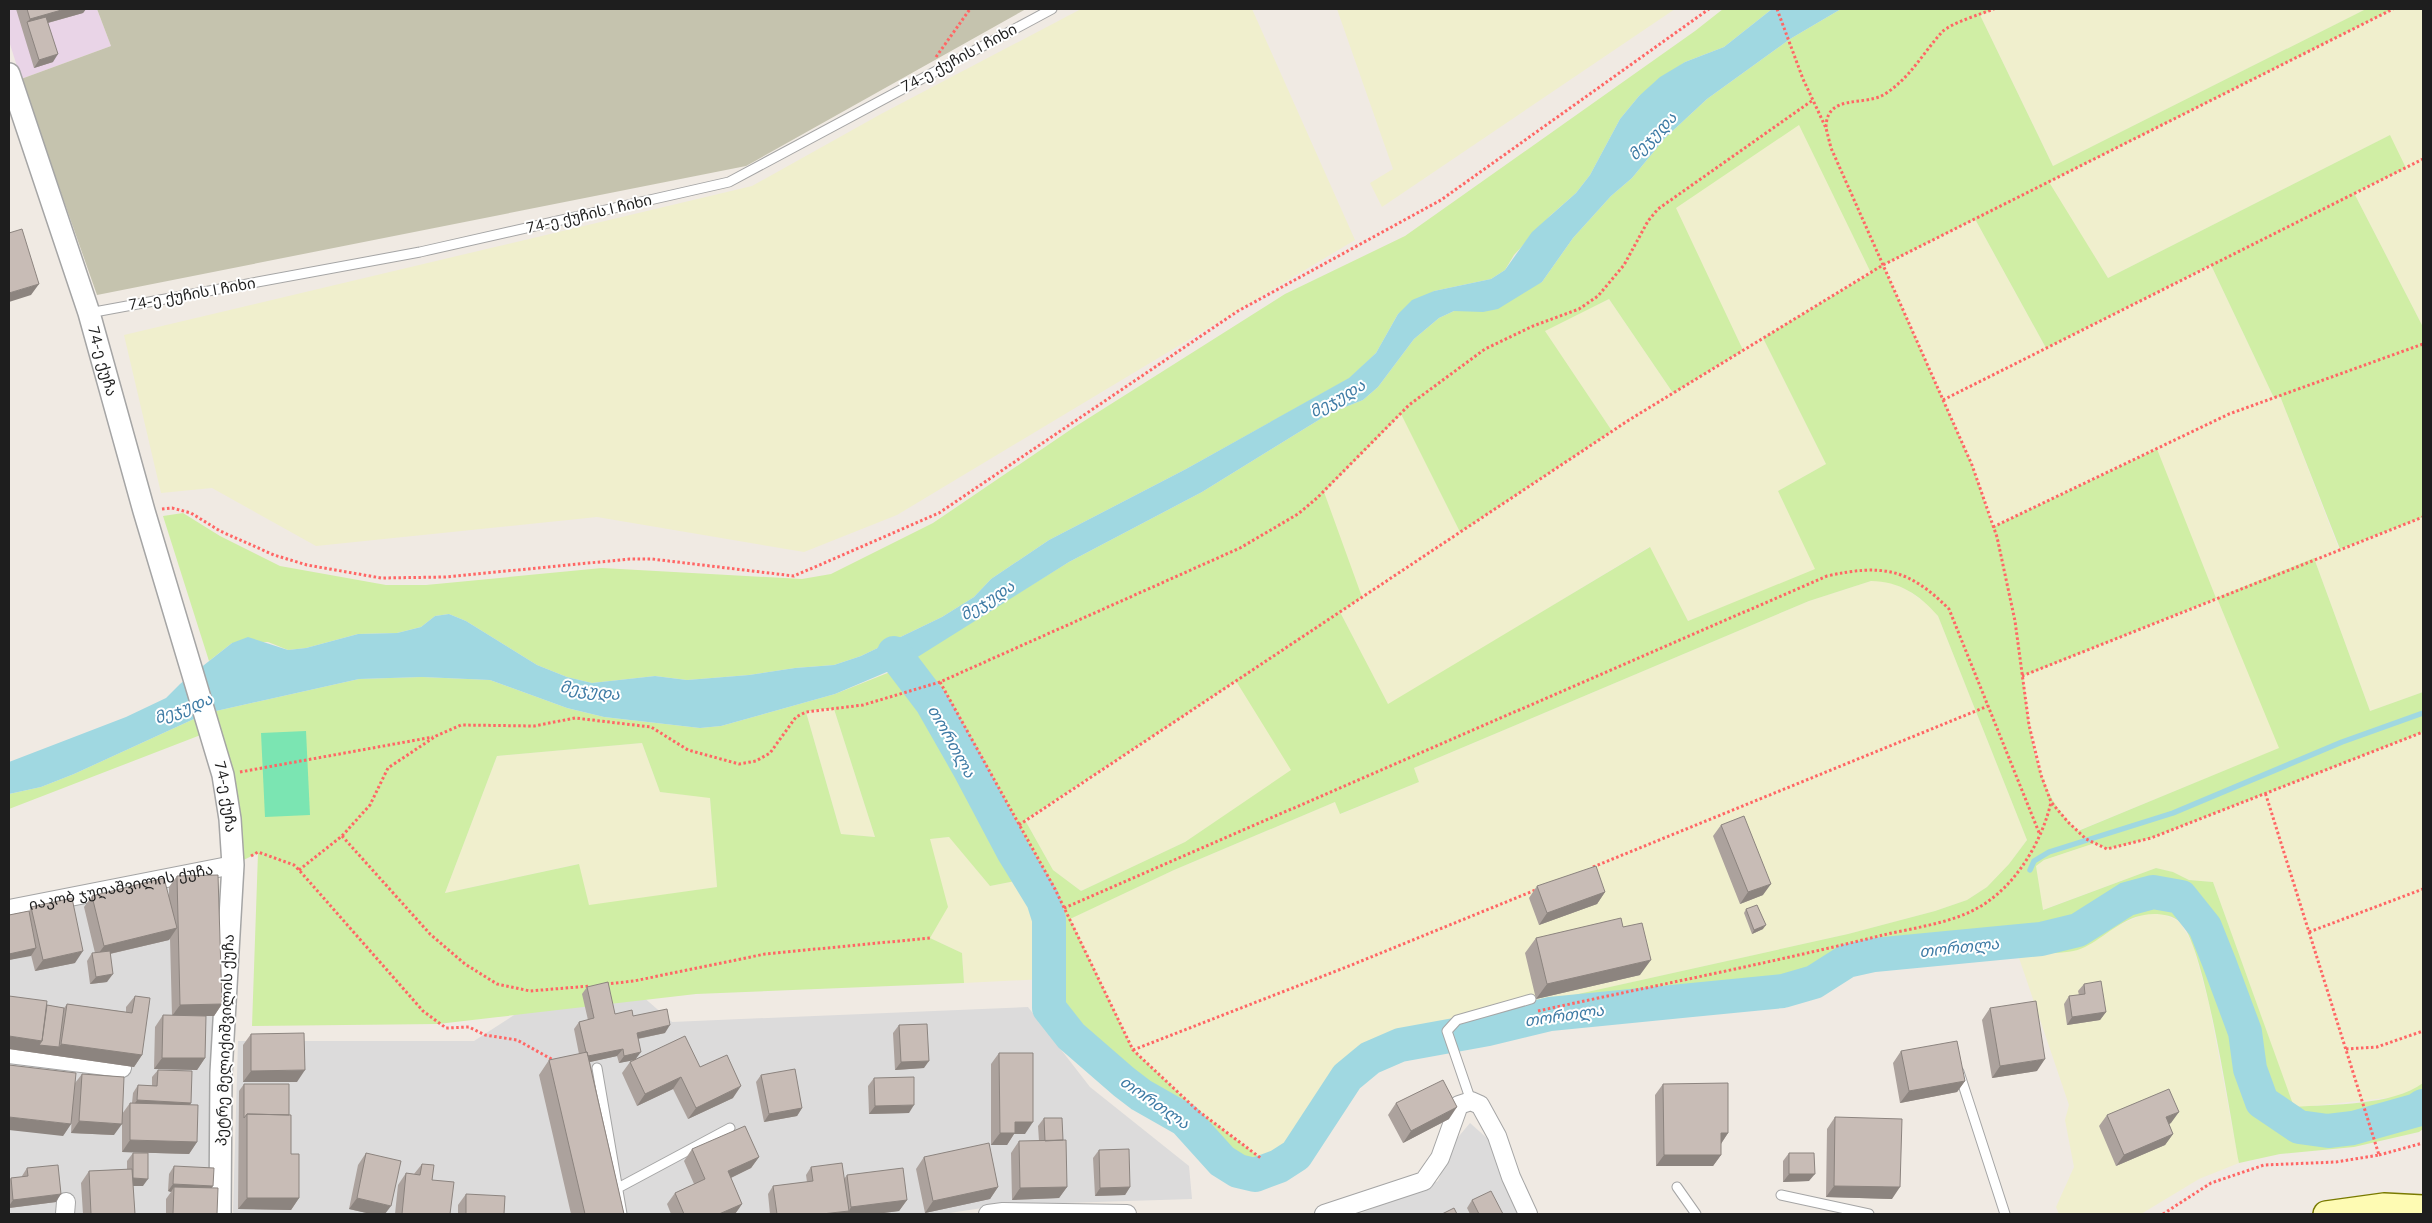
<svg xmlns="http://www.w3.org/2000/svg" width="2432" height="1223" viewBox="0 0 2432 1223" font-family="Mulish,'Noto Sans Georgian',sans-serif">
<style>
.residential{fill:#dcdbdb}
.industrial{fill:#e9d4e7}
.construction{fill:#c5c3ae}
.farmland{fill:#f0efcd}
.grass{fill:#d0eea5;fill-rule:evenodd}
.pitch{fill:#7be5b2}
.water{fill:#a0d8e1}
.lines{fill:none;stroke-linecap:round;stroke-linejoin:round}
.stream{stroke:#a0d8e1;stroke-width:5.5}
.river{stroke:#a0d8e1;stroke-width:34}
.service-casing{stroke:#a5a5a5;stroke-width:11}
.minor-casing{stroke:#a5a5a5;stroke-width:20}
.tertiary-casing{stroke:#a5a5a5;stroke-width:24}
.secondary-casing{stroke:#797a00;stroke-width:28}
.path{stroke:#ff6665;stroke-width:3;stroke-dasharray:2.5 2.5;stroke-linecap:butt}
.service{stroke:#fff;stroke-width:9}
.minor{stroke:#fff;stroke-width:18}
.tertiary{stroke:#fff;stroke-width:21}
.secondary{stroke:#fefbb3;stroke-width:25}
.wall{fill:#aca29d}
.shaded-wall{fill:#8c847f}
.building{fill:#c8bcb6;stroke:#8c847f}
.labels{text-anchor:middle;stroke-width:4;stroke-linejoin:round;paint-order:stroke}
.street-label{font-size:15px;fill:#1e1e1e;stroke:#fff}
.water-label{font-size:16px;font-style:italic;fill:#3e7ba5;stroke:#fff}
</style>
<rect width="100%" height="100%" fill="#f0eae3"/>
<path class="residential" d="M208,875L216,883L213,1214H9V917Z
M619,976L672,1022L1028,1007L1090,1087L1189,1166L1192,1199L1002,1205L943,1214H234L233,1212L238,1041H474L562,984Z
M1470,1123L1488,1139L1523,1214H1359L1438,1181L1454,1142Z"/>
<path class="industrial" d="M9,9H97L111,46L21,79L9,41Z"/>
<path class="construction" d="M97,9H1026L746,166L97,295L21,79L111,46Z"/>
<path class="farmland" d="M1081,9H1252L1355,240L897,515L804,552L597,517L316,546L212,488L161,493L124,335L752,186L881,114Z
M1337,9H1675L1382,207L1370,183L1393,169Z
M1994,9H2366L2053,166L1980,15Z
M2393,9H2423V327L2354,193L2390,135L2108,278L2048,182Z
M1799,124L1871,273L1763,338L1826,464L1778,491L1816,569L1688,621L1649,547L1388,705L1340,612L1324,492L1401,413L1460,532L1612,431L1544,330L1609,299L1673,393L1743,350L1675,208Z
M1975,219L2046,348L2211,265L2274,398L2280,396L2339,549L2423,517V692L2370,711L2314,558L2217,598L2280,748L2077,831L2068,822L2051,802L2041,775L2029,725L2022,676L2216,598L2156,449L1993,527L1972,465L1883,265Z
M1871,581H1888L1909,591L1930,606L1938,616L2027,840L2009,864L1987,887L1967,900L1935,911L1848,934L1520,1007L1369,1045L1347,1063L1321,1097L1303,1128L1288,1147L1276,1155L1262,1159L1197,1110L1133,1050L1069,919L1174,870L1335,802L1341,814L1419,782L1414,768L1809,601Z
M1236,680L1292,770L1185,842L1081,891L1053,870L1025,820Z
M820,709H834L875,837L841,834L806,712Z
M2423,732V1083L2416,1088L2394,1097L2294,1108L2213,882L2189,880L2173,872L2156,868L2042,910L2036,866L2044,860L2095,843L2107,849L2151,838Z
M642,743L660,792L710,797L717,887L589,906L578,864L445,893L497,756Z
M950,837L990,886L1021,880L1032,896L1044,979L964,983L962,953L930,938V839Z
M2145,914H2163L2180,922L2193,945L2209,1004L2239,1163L2199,1179L2141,1214H2059L2056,1207L2074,1167L2065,1120L2069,1105L2017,952L2053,953Z"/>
<path class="grass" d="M1723,9H1772L1724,47L1685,62L1639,96L1620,119L1590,175L1576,193L1551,215L1514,255L1505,270L1491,279L1434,291L1398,314L1376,353L1350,378L1186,469L1049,540L991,579L974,597L942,617L861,656L834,665L795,668L749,675L687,680L655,676L592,683L567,677L537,665L466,621L449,614L435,616L421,627L397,633L358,634L306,648L288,650L268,642L232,643L209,661L163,516L183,513L220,536L280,566L386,585H426L602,568L802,579L831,574L933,523L1073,428L1285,294L1405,236L1695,31Z
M1841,9H1994L1980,15L2053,166L2366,9H2393L2049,182L2108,278L2390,135L2406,168L2354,193L2423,327V517L2340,549L2280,396L2274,398L2211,265L2046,348L1975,219L1883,265L1972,465L1993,527L2157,449L2216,598L2314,558L2370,711L2423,692V732L2151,838L2107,849L2095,843L2044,860L2036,866L2043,910L2156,868L2173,872L2189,880L2213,882L2294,1107C2332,1104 2392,1106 2423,1083V1129L2419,1132L2354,1147L2280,1154L2239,1163C2231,1122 2205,943 2180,922C2171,914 2155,913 2144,915C2121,919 2105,937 2085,947C2068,956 2036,952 2017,952L2014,941L1874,955L1847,961L1814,982L1783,991L1550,1014L1488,1029L1400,1045L1370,1058L1347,1077L1296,1155L1279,1166L1255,1175L1238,1171L1222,1161L1185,1120L1141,1095L1071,1036L1049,1008V979H1044L1032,896L1021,880L990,886L949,837L930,839L948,907L930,938L962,953L964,983L696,994L438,1024L252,1026L258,853L233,865L211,731L9,809V794L41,787L74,774L207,713L359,679L422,677L490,680L567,708L604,717L700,728L721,726L835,694L890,672L1069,562L1202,492L1330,413L1363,400L1378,387L1414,339L1439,318L1454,311H1468L1542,282L1573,238L1611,196L1632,178L1665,138L1707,99L1790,39ZM1799,125L1871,273L1763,338L1826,464L1778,491L1815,569L1688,621L1650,547L1388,704L1340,612L1362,597L1324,492L1401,414L1460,532L1612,431L1545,331L1609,299L1673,393L1743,350L1676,208ZM1871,581C1899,581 1920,595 1938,616L2027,840L2009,864L1987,887L1967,900L1935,911L1848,934L1520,1007L1369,1045L1347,1063L1321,1097L1303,1128L1288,1147L1276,1155L1262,1159L1197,1110L1133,1050L1070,919L1174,870L1335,802L1340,814L1419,782L1414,768L1809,601ZM2217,598L2279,748L2078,831C2034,793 2030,730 2023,676ZM1236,681L1291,770L1185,842L1081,891L1053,870L1025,820ZM820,709H834L875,837L841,834L806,712ZM642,743L660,792L710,798L717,887L589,905L579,864L445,893L497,756Z"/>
<path class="pitch" d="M306,731L310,815L265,817L261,733Z"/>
<path class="water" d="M1772,9H1841L1790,39L1707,99L1665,138L1632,178L1611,196L1573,238L1542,282L1498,309L1483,312L1454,311L1439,318L1414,339L1378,387L1363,400L1330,413L1202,492L1069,562L908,663L835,694L721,726L700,728L604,717L567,708L490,680L422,677L359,679L207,713L74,774L41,787L9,794V762L126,717L166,698L180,684L232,643L248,637L288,650L306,648L358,634L397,633L421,627L435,616L449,614L466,621L537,665L567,677L592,683L655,676L687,680L749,675L795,668L834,665L861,656L942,617L974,597L991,579L1049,540L1186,469L1349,378L1376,353L1398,314L1412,300L1434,291L1491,279L1505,270L1532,232L1576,193L1590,175L1620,119L1639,96L1660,77L1685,62L1724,47Z"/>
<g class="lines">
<path class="stream" d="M2030,870L2034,861L2049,852L2173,813L2342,742L2423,713"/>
<path class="river" d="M894,653L932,703L969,768L1013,851L1043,900L1049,919V1008L1071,1036L1124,1082L1141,1095L1185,1120L1222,1161L1238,1171L1255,1175L1279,1166L1296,1155L1347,1077L1370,1058L1400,1045L1488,1029L1550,1014L1783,991L1814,982L1847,961L1874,955L2041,939L2078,930L2127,899L2153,892L2181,897L2205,927L2219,962L2245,1032L2250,1069L2262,1102L2299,1127L2328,1131L2353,1128L2417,1110L2423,1106"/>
<g class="service-casing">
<path id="service" d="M89,313L420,252L729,182L1052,9
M597,1068L622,1214
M1959,1072L2005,1214
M1471,1101L1447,1031L1457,1020L1531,999
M1677,1187L1696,1214
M618,1188L730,1128
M1781,1195L1869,1214"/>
</g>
<g class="minor-casing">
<g id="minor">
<path id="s1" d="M9,909L233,865"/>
<path d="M9,1054L122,1068"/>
<path d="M65,1214L66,1202"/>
<path d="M988,1214L1003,1212L1127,1214"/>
<path d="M1324,1214L1424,1181L1440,1158L1459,1105L1471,1101L1480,1105L1497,1136L1511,1177L1528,1214"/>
</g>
</g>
<g class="tertiary-casing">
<g id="tertiary">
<path id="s2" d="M9,74L89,313L144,511L223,775L230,819L233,865L221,1073L220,1214"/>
</g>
</g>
<g class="secondary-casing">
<path id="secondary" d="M2326,1214L2384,1206L2423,1208"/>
</g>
<path class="path" d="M1777,9L1803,79L1826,128L1831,148L1972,465L1997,537L2015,621L2029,725L2041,775L2051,802L2068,822L2086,839L2107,849L2151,838L2423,732
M936,57L970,9
M1826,127C1827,93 1864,107 1885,94C1910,78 1923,53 1942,32C1951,23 1981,14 1994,9
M1943,400L2423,159
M162,509L172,508L191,513L220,531L274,555L307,565L381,578L445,577L630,559H652L794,576L939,513L1238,311L1441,200L1709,9
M1993,527L2229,414L2423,344
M2022,676L2423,517
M940,682L1055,889L1133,1050L1197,1110L1262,1159
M240,772L433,737
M1019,825L1629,420L1883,265L2393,9
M342,836L430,934L465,964L497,984L530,991L590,986
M251,856L258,852L294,865L299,870L423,1011L446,1028L469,1027L485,1035L517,1040L555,1061
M1593,867L1988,706
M299,870L342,836L370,805L388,768L436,736L461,725L534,726L575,718L651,727L688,750L739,764L756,761L770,753L796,717L806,712L863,705L940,682L1240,548L1298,514L1317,498L1409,405L1485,349L1533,326L1579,309L1598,296L1624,265L1648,221L1658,209L1813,100
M1064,908L1827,576C1882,564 1908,568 1949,609L2040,835
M2309,932L2423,889
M606,984L634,981L765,954L930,938
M1538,1011C1652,986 1766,964 1879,936C1915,927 1960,923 1990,900C2020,878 2043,838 2051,802
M2346,1049L2377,1047L2423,1031
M1133,1050L1349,966L1538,889
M2379,1155L2423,1143
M2163,1214L2211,1183L2264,1165L2336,1162L2379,1155L2265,792"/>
<use href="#service" class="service"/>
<use href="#minor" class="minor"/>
<use href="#tertiary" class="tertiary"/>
<use href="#secondary" class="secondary"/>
</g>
<path class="wall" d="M16,9H86L83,13L48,23L53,62L34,68Z
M1721,825L1763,895L1740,904L1713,836Z
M177,876L222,1004L214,1016H193L205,1058L197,1070L154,1069L155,1027L163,1015L172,1016L170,938L169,940L110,954L107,982L90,984L87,961L92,953H95L84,907L92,896H169V887Z
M1537,886L1605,892L1597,904L1539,925L1529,898Z
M31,907L75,963L35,971L31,955L9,960V915L29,911Z
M1746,909L1763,929L1752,934L1744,913Z
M1623,927L1640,975L1536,999L1525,953L1536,938Z
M2084,984L2106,1012L2100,1020L2067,1025L2064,1004L2069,996L2079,995L2078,991Z
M587,987L615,1014L633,1016L665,1033L638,1039L636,1059L700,1067L733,1098L688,1119L673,1089L637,1106L622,1073L630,1062L633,1060L619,1063L617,1056L590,1062L624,1214H571L539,1075L549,1060L579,1054L574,1029L579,1022L588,1020L582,994Z
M135,996L142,1055L134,1067L9,1049L47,1005L64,1008L67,1004L126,1012V1007Z
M1990,1008L2037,1071L1992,1078L1982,1020Z
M899,1025L924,1068L895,1070L893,1033Z
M251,1034L297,1082H243V1045Z
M1901,1051L1965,1081L1957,1092L1900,1103L1893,1063Z
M999,1053L1025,1134H1014L1007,1145H991V1064Z
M158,1070L191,1103L190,1105L197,1142L189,1154L122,1152V1114L130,1103H132L133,1093L138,1085L152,1086V1077Z
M82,1074L114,1135L71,1133L72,1110L71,1124L63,1136L75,1083Z
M761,1075L802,1108L797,1116L764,1122L756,1082Z
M874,1078L909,1113L869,1114L868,1086Z
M244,1084L289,1115L291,1154L299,1198L291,1210L238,1209L239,1091Z
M1663,1084L1728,1133L1721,1144V1155L1713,1166H1656L1655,1095Z
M1396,1103L1449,1119L1403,1143L1388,1115Z
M2107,1115L2171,1123L2169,1124L2173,1134L2165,1145L2116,1166L2099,1126Z
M1835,1117L1892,1199L1826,1197L1827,1129Z
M1044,1118L1063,1140L1067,1187L1059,1198L1012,1200L1011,1153L1019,1141H1039L1038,1126Z
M692,1149L759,1157L751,1168L731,1178L742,1204L735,1214H671L667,1204L675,1193L694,1184L684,1161Z
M1099,1150L1130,1187L1125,1195L1095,1196L1093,1158Z
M133,1153L143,1186H133L135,1214H83L81,1183L89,1171L127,1169V1161Z
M366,1153L385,1214H371L349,1209L358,1165Z
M1789,1153L1809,1181L1783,1182V1161Z
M924,1157L998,1187L990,1199L925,1213L916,1169Z
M422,1164L432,1180L450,1214H395L398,1185L406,1173L414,1174Z
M174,1166L212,1188L217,1214H166V1199L171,1192L168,1191L169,1174Z
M811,1167L844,1179L847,1175L907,1200L899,1211L876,1214H770L768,1194L773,1186L807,1182L806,1175Z
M27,1168L56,1202L9,1208V1181L11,1178L22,1177V1176Z
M466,1194L504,1214H458V1205Z
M1472,1200L1503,1214H1470L1467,1208Z"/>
<path class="shaded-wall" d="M65,9H86L83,13L29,28L27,22L30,19Z
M58,54L53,62L34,68L39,60Z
M39,284L31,295L9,302V293Z
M1771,884L1763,895L1740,904L1748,892Z
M1605,892L1597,904L1539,925L1547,913Z
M1766,925L1763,929L1752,934L1754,930Z
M177,928L169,940L96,957L104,946Z
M36,948L31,956L9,960V954Z
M83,951L75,963L35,971L43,960Z
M1651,960L1640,975L1536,999L1547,984Z
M113,974L107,982L90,984L96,977Z
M222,1004L214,1016H172L180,1005Z
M2106,1012L2100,1020L2067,1025L2072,1017Z
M670,1025L665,1033L631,1040L637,1033Z
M9,1036L42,1041L59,1047L61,1044L142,1055L134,1067L9,1049Z
M623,1049L617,1056L581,1064L587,1056Z
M641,1052L635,1060L619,1063L624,1056Z
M162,1058H205L197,1070L154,1069Z
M2045,1059L2037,1071L1992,1078L2000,1066Z
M929,1061L924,1068L895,1070L901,1062Z
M305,1070L297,1082H243L251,1071Z
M681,1077L673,1089L637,1106L645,1094Z
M1965,1081L1957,1092L1900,1103L1909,1091Z
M741,1086L733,1098L688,1119L696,1108Z
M137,1100L191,1103L185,1111L132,1108Z
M914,1105L909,1113L869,1114L875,1106Z
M1457,1107L1449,1119L1403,1143L1411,1131Z
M802,1108L797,1116L764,1122L769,1114Z
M2179,1112L2171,1123L2158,1129L2166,1117Z
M9,1117L71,1124L63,1136L9,1130Z
M79,1121L122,1124L114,1135L71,1133Z
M1015,1122H1033L1025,1134H1014L1007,1145H991L1000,1133Z
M1721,1133H1728L1720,1145Z
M2173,1134L2165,1145L2116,1166L2124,1155Z
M130,1140L197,1142L189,1154L122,1152Z
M1664,1155H1721L1713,1166H1656Z
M759,1157L751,1168L720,1183L728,1171Z
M1789,1174H1815L1809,1181L1783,1182Z
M133,1178L148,1179L143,1186H127Z
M173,1184L213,1186L208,1194L174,1187L171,1192L168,1191Z
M1834,1186L1900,1187L1892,1199L1826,1197Z
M998,1187L990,1199L925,1213L933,1201Z
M1067,1187L1059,1198L1012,1200L1020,1188Z
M1130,1187L1125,1195L1095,1196L1100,1188Z
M61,1194L56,1202L9,1208V1206L13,1200Z
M247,1198H299L291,1210L238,1209Z
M357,1198L391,1206L385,1214H371L349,1209Z
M907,1200L899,1211L876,1214H822L849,1211L851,1207Z
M742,1204L735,1214H719Z"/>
<path class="building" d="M27,9H65L30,19Z
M46,17L58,54L39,60L27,22Z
M22,229L39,284L9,293V233Z
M1744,816L1771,884L1748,892L1721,825Z
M1596,866L1605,892L1547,913L1537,886Z
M218,875L222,1004L180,1005L177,876Z
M164,878L177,928L104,946L92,896Z
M72,898L83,951L43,960L31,907Z
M1757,905L1766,925L1754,930L1746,909Z
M29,911L36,948L9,954V915Z
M1621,918L1623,927L1642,923L1651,960L1547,984L1536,938Z
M110,951L113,974L96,977L92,953Z
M2101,981L2106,1012L2072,1017L2069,996L2085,994L2084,984Z
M608,982L615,1014L632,1010L633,1016L667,1009L670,1025L637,1033L641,1052L624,1056L623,1049L588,1056L587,1052H586L579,1022L594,1018L587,987Z
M9,996L47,1001L42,1041L9,1036Z
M135,996L150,998L142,1055L61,1044L67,1004L132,1013Z
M2036,1001L2045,1059L2000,1066L1990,1008Z
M47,1005L64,1008L59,1047L39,1045L42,1041Z
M163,1015L206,1016L205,1058H162Z
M927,1024L929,1061L901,1062L899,1025Z
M304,1033L305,1070L251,1071V1034Z
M685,1036L700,1067L727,1055L741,1086L696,1108L681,1077L645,1094L630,1062Z
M1957,1041L1965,1081L1909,1091L1901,1051Z
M587,1052L624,1214H585L549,1060Z
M999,1053H1033V1122H1015V1133H1000Z
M9,1065L76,1073L71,1124L9,1117Z
M795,1069L802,1108L769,1114L761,1075Z
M158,1070L192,1071L191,1103L137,1100L138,1085L157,1086Z
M82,1074L124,1077L122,1124L79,1121Z
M914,1077V1105L875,1106L874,1078Z
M1443,1080L1457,1107L1411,1131L1396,1103Z
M1728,1083V1133H1721V1155H1664L1663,1084Z
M244,1084H289V1115L247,1114L244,1118Z
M2169,1089L2179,1112L2166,1117L2173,1134L2124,1155L2107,1115Z
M130,1103L198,1105L197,1142L130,1140Z
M247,1114L291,1115V1154H299V1198H247Z
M1835,1117L1902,1119L1900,1187L1834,1186Z
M1044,1118H1062L1063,1140L1045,1141Z
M745,1126L759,1157L728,1171L742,1204L719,1214H684L675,1193L705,1179L692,1149Z
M1066,1140L1067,1187L1020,1188L1019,1141Z
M989,1143L998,1187L933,1201L924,1157Z
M1129,1149L1130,1187L1100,1188L1099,1150Z
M133,1153H148V1179L133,1178Z
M366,1153L401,1161L391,1206L357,1198Z
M1789,1153H1814L1815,1174H1789Z
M842,1163L849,1211L822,1214H777L773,1186L813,1181L811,1167Z
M422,1164L434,1165L432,1180L454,1182L450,1214H402L406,1173L420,1175Z
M58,1165L61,1194L13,1200L11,1178L28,1176L27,1168Z
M174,1166L214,1168L213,1186L173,1184Z
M903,1168L907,1200L851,1207L847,1175Z
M132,1169L135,1214H91L89,1171Z
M174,1187L218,1188L217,1214H173Z
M1491,1191L1503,1214H1479L1472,1200Z
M466,1194L505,1196L504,1214H466Z
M1454,1208L1457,1214H1442Z"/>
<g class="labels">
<g class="street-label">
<text transform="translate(959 58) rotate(-28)" y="5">74-ე ქუჩის I ჩიხი</text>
<text transform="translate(589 214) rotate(-13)" y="5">74-ე ქუჩის I ჩიხი</text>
<text transform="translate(192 294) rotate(-10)" y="5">74-ე ქუჩის I ჩიხი</text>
<text dy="5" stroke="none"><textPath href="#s2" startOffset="302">74-ე ქუჩა</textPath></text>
<text dy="5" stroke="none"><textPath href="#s2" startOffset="755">74-ე ქუჩა</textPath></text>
<text dy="5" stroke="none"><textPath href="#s1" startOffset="114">იაკობ ჯუღაშვილის ქუჩა</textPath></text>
<text transform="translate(225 1040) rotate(-88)" y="5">პეტრე მელიქიშვილის ქუჩა</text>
</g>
<g class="water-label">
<text transform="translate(1652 136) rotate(-45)" y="6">მეჯუდა</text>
<text transform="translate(1337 398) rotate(-29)" y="6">მეჯუდა</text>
<text transform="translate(987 600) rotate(-32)" y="6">მეჯუდა</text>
<text transform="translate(590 690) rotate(8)" y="6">მეჯუდა</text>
<text transform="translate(183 708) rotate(-20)" y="6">მეჯუდა</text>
<text transform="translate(952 741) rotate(61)" y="6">თორთლა</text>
<text transform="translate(1959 947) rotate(-6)" y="6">თორთლა</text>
<text transform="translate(1564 1015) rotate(-8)" y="6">თორთლა</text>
<text transform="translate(1155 1102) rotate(35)" y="6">თორთლა</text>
</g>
</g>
<rect width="2432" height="1223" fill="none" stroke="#1e1e1e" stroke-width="20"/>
</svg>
